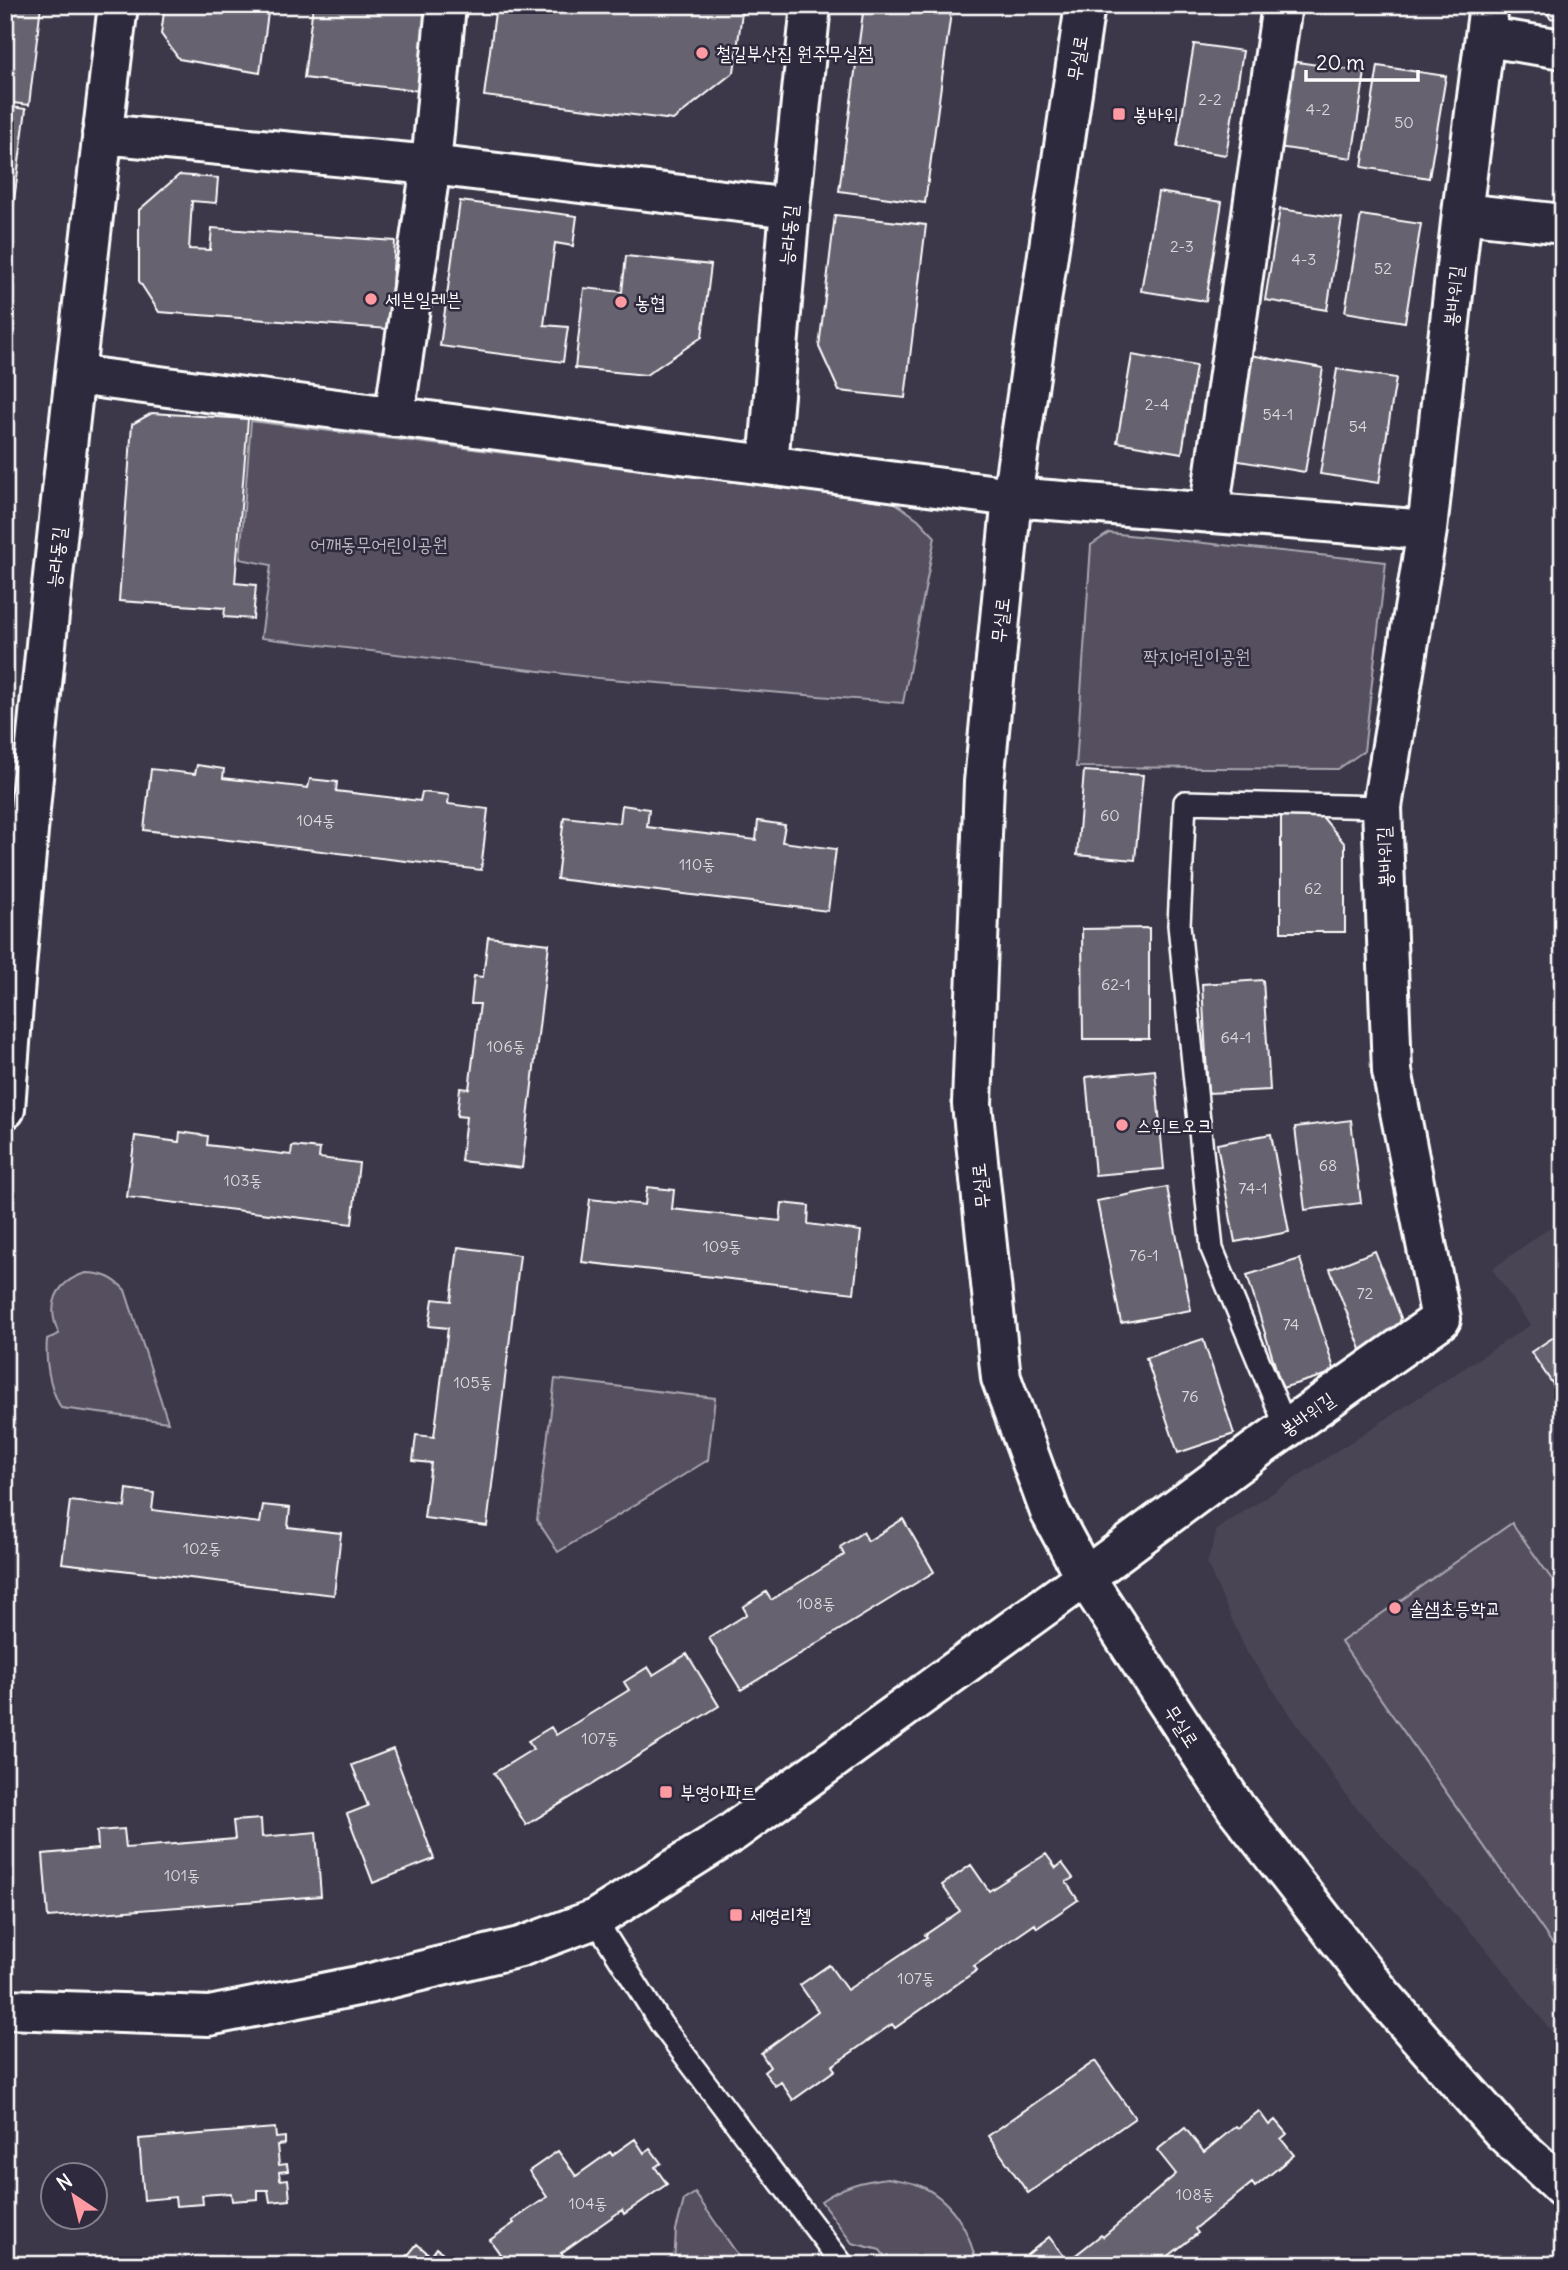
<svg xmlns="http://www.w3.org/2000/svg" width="1568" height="2270" viewBox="0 0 1568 2270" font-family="Delius,'Poor Story',sans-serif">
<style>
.built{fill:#494455}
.green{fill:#555060;stroke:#aaa8b0;stroke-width:2}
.building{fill:#666270;stroke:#fff;stroke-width:2}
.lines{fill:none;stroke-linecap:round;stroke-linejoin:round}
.lane-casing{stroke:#fff;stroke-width:26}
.street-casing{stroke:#fff;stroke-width:44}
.secondary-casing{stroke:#fff;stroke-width:44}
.lane{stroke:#2f2a3d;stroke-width:21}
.street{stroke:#2f2a3d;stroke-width:38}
.secondary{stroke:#2f2a3d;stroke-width:38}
.poi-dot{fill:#ff9aa2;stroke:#2f2a3d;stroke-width:2.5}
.labels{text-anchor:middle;stroke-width:5;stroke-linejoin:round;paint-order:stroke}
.number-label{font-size:16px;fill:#d9d8db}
.poi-label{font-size:19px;fill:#fff;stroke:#2f2a3d;text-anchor:start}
.street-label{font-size:19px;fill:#fff;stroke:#2f2a3d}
.park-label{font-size:19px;fill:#bbb9bf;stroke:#2f2a3d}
</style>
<rect width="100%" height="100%" fill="#3c3749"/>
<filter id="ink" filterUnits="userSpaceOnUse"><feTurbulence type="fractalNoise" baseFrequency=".0143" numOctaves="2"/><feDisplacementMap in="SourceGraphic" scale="14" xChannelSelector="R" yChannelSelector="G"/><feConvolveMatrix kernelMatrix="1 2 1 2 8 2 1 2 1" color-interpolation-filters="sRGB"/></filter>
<g filter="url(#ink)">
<path class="built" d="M1563,1218V2046L1481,1943L1351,1802L1246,1651L1207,1564L1217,1529L1530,1325L1492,1269Z"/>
<path class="green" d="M251,421L894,502L918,519L935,537L903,703L598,678L261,638L271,565L240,559Z
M1109,533L1386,562L1364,751L1338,769L1076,767L1091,545Z
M86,1273C103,1273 114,1278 125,1290L168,1422L61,1408C49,1386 45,1365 47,1339L59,1334C46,1306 55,1282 86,1273Z
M555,1379L715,1398L708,1460L558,1552L537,1520Z
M1512,1523L1563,1595V1940L1554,1946L1341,1642Z
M888,2178C897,2180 907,2181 916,2184C950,2197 971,2230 976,2265H891L880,2250L852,2243L821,2201C843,2186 862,2181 888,2178Z
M695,2193L745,2265H674L676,2230L684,2200Z"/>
<path class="building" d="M5,5H41L29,105L5,102Z
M165,5H269L260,73L179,59L161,34Z
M313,5H430L420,91L304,78Z
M496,5H743L734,72L673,120L484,96Z
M864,5H952L925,203L839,191Z
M1543,5H1563V20L1550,18Z
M1194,44L1243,51L1226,155L1177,147Z
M1284,60L1365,72L1352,158L1271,146Z
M1378,66L1446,76L1429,178L1362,167Z
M5,106L26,109L6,262H5Z
M179,175L218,178L216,203L192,201L189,249L210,250L212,228L395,241L389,329L159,312L139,281V210Z
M1158,192L1222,202L1206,301L1141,291Z
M460,201L577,216L573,246L555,243L544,325L568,327L563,362L440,346Z
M1280,209L1342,218L1327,310L1265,300Z
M835,215L926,225L905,398L839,391L819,347Z
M1361,215L1421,224L1405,322L1345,312Z
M626,256L711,265L702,337L646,375L575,368L584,288L622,292Z
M1132,355L1196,366L1182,453L1117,442Z
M1250,355L1323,368L1305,472L1233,460Z
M1337,369L1396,378L1379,483L1320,474Z
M152,413L248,419L235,583L256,585L253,619L224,617L225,608L119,601L132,424Z
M197,765L224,769L223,778L308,788L310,779L337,782L336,791L420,801L422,792L449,795L448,804L488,809L481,870L144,830L151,769L195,774Z
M1084,771L1143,775L1135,860L1077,855Z
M622,805L649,809L647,827L756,840L758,821L785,825L782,842L836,849L828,911L557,879L564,817L620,823Z
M1281,814H1320L1345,844V932H1281Z
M1149,928V1039H1083L1082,929Z
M488,937L549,944L522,1168L461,1161L466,1117L457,1116L460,1088L469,1089L480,1004H471L474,976L483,977Z
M1263,980L1270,1090L1208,1093L1202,984Z
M1155,1070L1164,1169L1095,1175L1086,1077Z
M1351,1120L1361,1203L1305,1210L1295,1127Z
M180,1132L208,1136L207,1145L291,1155L292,1146L320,1149L319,1158L359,1163L352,1224L127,1197L135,1136L179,1142Z
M1271,1134L1289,1232L1235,1242L1217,1144Z
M647,1187L674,1190L672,1209L780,1221L782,1203L809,1206L808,1224L861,1231L854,1293L582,1262L590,1199L645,1205Z
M1167,1187L1191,1310L1121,1323L1097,1201Z
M458,1247L520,1255L487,1526L424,1518L431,1463L413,1461L416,1435L434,1437L448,1328L429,1326L433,1299L451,1301Z
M1375,1251L1401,1318L1391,1347L1364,1357L1330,1269Z
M1300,1259L1335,1372L1282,1388L1247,1275Z
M1563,1331V1399L1531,1352Z
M1203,1339L1234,1434L1178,1453L1146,1358Z
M127,1489L154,1493L152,1510L260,1523L263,1505L290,1508L288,1527L341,1533L334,1595L62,1563L70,1501L125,1507Z
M903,1519L934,1572L741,1690L709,1638L747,1614L743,1607L766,1592L771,1600L844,1555L840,1547L863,1532L868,1541Z
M687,1654L719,1706L526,1825L494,1773L533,1749L528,1741L551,1727L556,1735L629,1690L624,1682L648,1667L653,1675Z
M393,1749L434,1859L373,1883L347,1814L368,1806L352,1765Z
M261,1819L262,1837L316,1832L321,1896L48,1917L43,1854L98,1849L97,1831L124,1829L126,1848L235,1839L233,1821Z
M1046,1854L1056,1868L1062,1863L1073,1878L1066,1882L1078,1900L1037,1928L1035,1924L974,1966L977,1970L895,2028L892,2024L832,2066L835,2070L793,2100L781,2082L775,2086L764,2072L770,2067L761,2053L818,2011L800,1985L829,1965L847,1990L927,1937L925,1935L960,1911L942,1885L971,1865L989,1891Z
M1095,2061L1135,2118L1028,2193L988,2136Z
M1259,2111L1269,2125L1275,2120L1287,2134L1281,2139L1294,2155L1255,2187L1252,2183L1195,2229L1198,2233L1157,2265H1026L1022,2259L1049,2237L1068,2261L1101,2235L1103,2237L1176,2174L1157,2150L1185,2128L1204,2152L1236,2126L1238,2128Z
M275,2128L276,2138L285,2137V2144L277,2145L279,2165L287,2164L288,2171L279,2172L280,2180L288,2179L290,2200L270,2202L268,2190H258V2199L232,2201L231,2193L202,2195L203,2204L176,2206L175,2197L144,2200L139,2139Z
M635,2139L644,2153L650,2148L661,2163L655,2167L667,2184L624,2214L622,2210L561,2253L564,2256L552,2265H498L493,2258L500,2254L490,2240L514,2223L512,2221L547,2197L529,2171L558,2151L576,2176L610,2152L612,2155Z
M417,2244L431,2256L437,2248L450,2259L445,2265H400Z"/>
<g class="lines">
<g class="lane-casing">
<path id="lane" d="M1287,1429L1212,1249L1179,925L1185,802L1382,807
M595,1919L661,2024L843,2265"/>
</g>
<g class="street-casing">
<path id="street" d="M1486,37L1563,49
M102,134L431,165L790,208
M1462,213L1563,224
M75,375L1012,497L1427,530
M394,417L431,165L446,5
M768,465L790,208L811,5
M1209,513L1282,5
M5,1109C32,740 74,372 118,5
M1085,1577L1256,1450L1441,1319L1392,1071L1382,807L1427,530L1462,213L1489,5"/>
</g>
<g class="secondary-casing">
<path id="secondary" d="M1085,5L1012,497L984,782L972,1104L1001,1378L1050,1512L1085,1577L1236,1808L1382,1995L1502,2131L1563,2188
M5,2009L209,2016L367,1984L520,1947L595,1919L733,1832L1085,1577"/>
</g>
<use href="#lane" class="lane"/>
<use href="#street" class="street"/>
<use href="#secondary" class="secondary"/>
</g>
</g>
<g class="poi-dot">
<circle cx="702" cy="53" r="7"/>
<rect x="1112" y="107" width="14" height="14" rx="3.5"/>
<circle cx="371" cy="299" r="7"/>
<circle cx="621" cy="302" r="7"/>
<circle cx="1122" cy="1125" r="7"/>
<circle cx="1395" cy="1608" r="7"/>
<rect x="659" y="1785" width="14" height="14" rx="3.5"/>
<rect x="729" y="1908" width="14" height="14" rx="3.5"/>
</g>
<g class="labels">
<g class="number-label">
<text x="1210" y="105">2-2</text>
<text x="1318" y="115">4-2</text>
<text x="1404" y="128">50</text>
<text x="1182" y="252">2-3</text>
<text x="1304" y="265">4-3</text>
<text x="1383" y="274">52</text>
<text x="1157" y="410">2-4</text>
<text x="1278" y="420">54-1</text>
<text x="1358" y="432">54</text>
<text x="1110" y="821">60</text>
<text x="316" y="826">104동</text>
<text x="697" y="870">110동</text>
<text x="1313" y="894">62</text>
<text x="1116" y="990">62-1</text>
<text x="1236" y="1043">64-1</text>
<text x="506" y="1052">106동</text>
<text x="1328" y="1171">68</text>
<text x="243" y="1186">103동</text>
<text x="1253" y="1194">74-1</text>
<text x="722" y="1252">109동</text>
<text x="1144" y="1261">76-1</text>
<text x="1365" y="1299">72</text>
<text x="1291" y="1330">74</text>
<text x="473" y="1388">105동</text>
<text x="1190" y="1402">76</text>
<text x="202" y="1554">102동</text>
<text x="816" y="1609">108동</text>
<text x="600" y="1744">107동</text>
<text x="182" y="1881">101동</text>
<text x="916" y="1984">107동</text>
<text x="1195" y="2200">108동</text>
<text x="588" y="2209">104동</text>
</g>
<g class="poi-label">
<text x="716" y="60">철길부산집 원주무실점</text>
<text x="1133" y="121">봉바위</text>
<text x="385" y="306">세븐일레븐</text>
<text x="635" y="309">농협</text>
<text x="1136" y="1132">스위트오크</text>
<text x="1409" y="1615">솔샘초등학교</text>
<text x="680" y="1799">부영아파트</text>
<text x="750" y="1922">세영리첼</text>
</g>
<g class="street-label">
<text transform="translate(1077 58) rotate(-81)" y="7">무실로</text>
<text transform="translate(788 235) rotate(-85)" y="7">능라동길</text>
<text transform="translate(1453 296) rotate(-84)" y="7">봉바위길</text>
<text transform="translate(56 557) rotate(-84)" y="7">능라동길</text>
<text transform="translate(1000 620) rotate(-84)" y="7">무실로</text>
<text transform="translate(1384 857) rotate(-92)" y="7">봉바위길</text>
<text transform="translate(980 1186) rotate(-96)" y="7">무실로</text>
<text transform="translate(1307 1414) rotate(-35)" y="7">봉바위길</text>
<text transform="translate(1182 1726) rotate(57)" y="7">무실로</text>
</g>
<g class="park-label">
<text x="379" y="551">어깨동무어린이공원</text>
<text x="1197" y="663">짝지어린이공원</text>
</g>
</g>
<rect width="1568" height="2270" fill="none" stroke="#2f2a3d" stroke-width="28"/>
<rect x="14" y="14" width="1540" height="2242" fill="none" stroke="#fff" stroke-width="2.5" filter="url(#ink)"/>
<g transform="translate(74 2196) rotate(325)"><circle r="33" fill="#2f2a3d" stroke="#827f8b" stroke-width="2"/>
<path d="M0-5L12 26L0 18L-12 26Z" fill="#ff9aa2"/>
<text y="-10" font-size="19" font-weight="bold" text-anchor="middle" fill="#ffffff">N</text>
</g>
<path d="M1306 70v10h112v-10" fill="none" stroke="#ffffff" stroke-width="3.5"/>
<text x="1316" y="70" font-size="21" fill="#ffffff" stroke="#2f2a3d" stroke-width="5" paint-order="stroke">20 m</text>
</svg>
